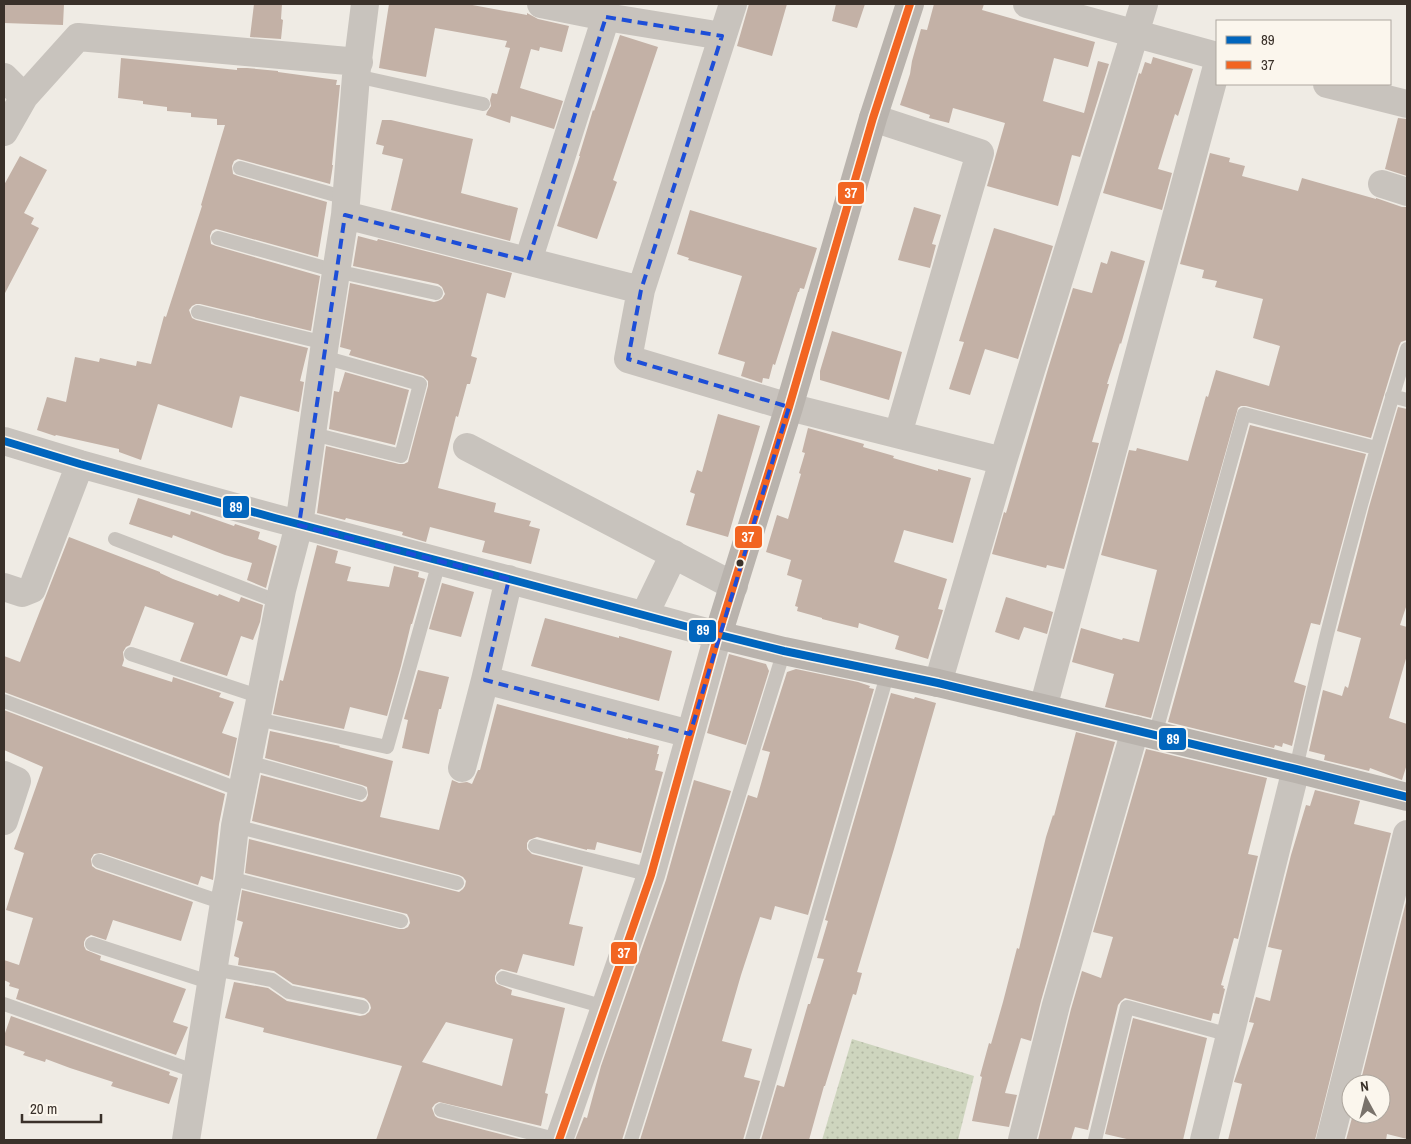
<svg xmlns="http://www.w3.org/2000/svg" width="1411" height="1144" viewBox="0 0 1411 1144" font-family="'Archivo Narrow',sans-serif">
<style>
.grass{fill:url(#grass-dots)}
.building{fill:#c3b1a6;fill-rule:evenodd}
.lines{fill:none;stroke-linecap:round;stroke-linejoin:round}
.lane{stroke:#c8c3bd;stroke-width:14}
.street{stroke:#c8c3bd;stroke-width:28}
.secondary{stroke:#b9b3ad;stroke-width:28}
.bus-1-casing{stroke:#fbf6ed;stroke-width:11}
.bus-2-casing{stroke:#fbf6ed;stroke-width:11}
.bus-1{stroke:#0065bd;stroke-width:8}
.bus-2{stroke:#f26522;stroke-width:8}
.marked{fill:none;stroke:#1d4ed8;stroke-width:4;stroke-dasharray:10 6;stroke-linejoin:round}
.bus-dot{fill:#3a312a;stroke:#fbf6ed;stroke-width:2}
.line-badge{stroke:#fbf6ed;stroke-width:2}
.badge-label{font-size:14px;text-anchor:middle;font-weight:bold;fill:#fff}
</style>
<defs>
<pattern id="grass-dots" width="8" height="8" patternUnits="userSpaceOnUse" patternTransform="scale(1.25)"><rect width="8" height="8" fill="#ced5be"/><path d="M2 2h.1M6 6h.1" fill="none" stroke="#b2b7a3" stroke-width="1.8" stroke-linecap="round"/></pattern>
</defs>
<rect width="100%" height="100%" fill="#efebe4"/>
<path class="grass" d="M852,1039L974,1076L958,1140H822Z"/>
<path class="building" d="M4,4H64L63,25L4,23Z
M254,4H282L281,19L283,20L281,39L250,37Z
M389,4H467L527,15V13L538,19L569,26L562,52L540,47L539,51L531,49L520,88L563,101L554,129L511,116L510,123L486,115L487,112L491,106L490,100L492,93L497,94L510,48L505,47L507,41L435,28L426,77L379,68Z
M749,4H787L772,56L737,46Z
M836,4H865L857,28L832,21Z
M934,4H984L982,10L1095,42L1088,67L1054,58L1043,101L1084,113L1098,61L1109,64L1080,157L1072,155L1058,206L987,186L1005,123L953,108L949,123L929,118L930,115L900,105L910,74L912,61L921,29L927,30Z
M620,35L658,47L613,180L617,182L597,239L557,226L580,156H579L593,110L594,111Z
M1153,57L1193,69L1178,116L1175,114L1158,169L1172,173L1162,210L1103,193L1139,73L1141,74L1145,62L1151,64Z
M121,58L237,70V68H247L278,71V72L337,80L336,85H340L332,165H333L330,184L242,160L238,159L234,161L232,166L233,174L238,176L327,202L318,257L220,230L216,229L212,231L210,236L211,244L216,246L320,276L311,331L200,304H196L192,306L189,310L192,318L196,320L308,348L300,381L304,382L299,412L240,396L232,428L158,404L141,460L119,452V449L56,435L55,436L37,430L47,397L66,402L75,357L99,362L100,358L136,366L137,361L151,364L164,316L166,317L202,206L201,205L225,125H217V119L191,117V113L167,111V107L143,104V101L118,98Z
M1398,118L1407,119V176L1385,169Z
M382,120H391L473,139L461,193L518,208L510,241L391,210L403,159L382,154L384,146L376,144Z
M1210,153L1230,158L1229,162L1245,166L1242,176L1298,191L1302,178L1376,199V198L1402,207H1407V340L1401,342L1399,346L1371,438L1246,406H1241L1238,408L1151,718L1105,707L1114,674L1072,662L1081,628L1122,640L1123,638L1139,642L1157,570L1101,555L1129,450L1136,451L1137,448L1188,461L1206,396L1208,397L1216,370L1269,386L1280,346L1253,338L1263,299L1215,287L1217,281L1202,278L1204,270L1180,264Z
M20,156L47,170L24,213L34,218L31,224L39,228L4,295V185Z
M914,207L941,215L932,244L936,245L930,268L898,260Z
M690,210L817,248L804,289L800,288L799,292H798L775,365L773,364L769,379L763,378L762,383L741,376L745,362L718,354L742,276L688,260L689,258L677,254Z
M994,228L1053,246L1018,359L985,349L970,395L949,389L964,342L959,341Z
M358,236L377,241L378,239L512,273L505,298L487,293L471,356L477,358L470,384H467L458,417L456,416L438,488L496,503L494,512L531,521L529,526L540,529L531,564L482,552L485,541L430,527L426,542L402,535L403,532L346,518L345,520L317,513L326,446L399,464H404L408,462L409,458L428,386V381L423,376L349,355L351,350L340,347L350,283L434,302L438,301L442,299L445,294L442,287L438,284L353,266Z
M1111,251L1145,261L1121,344L1120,343L1107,384H1109L1092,442L1099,443L1064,569L1047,565L1046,568L992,554L1004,512L1006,513L1048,369L1073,288L1092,293L1101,262L1107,264Z
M832,331L902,352L889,400L820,380V371Z
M345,372L409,390L395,445L329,429L334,391L339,392Z
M1398,407L1407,409V604L1400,625L1407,627V655L1389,718L1407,724V764L1402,780L1370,768L1369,771L1324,760L1325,755L1309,751L1323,690L1342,696L1345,686L1348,688L1361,638L1337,631L1369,507Z
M718,414L760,426L728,537L686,525L695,494L690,492L697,470L702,472Z
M1250,425L1366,454L1320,625L1311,623L1294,682L1306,686L1292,746L1283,743L1282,747L1275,745L1274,748L1168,722Z
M808,428L864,444L863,447L894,456L893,458L938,471V469L971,478L953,543L904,530L894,562L947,579L938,609L943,610L928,659L895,649L899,636L859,623L858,628L822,619V618L797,611L798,607L795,606L802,580L787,575L791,560L766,552L777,515L788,519L801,474L799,473L805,453L802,452Z
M138,498L190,515L191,511L234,526L235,524L260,532L258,539L277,546L266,588L247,580L252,563L225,555L173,535L172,538L129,524Z
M69,537L160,572V573L173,579L218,596L219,594L239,602L241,597L263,605L260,622L253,640L241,636L227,676L180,661L194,623L145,606L130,645L126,647L123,652L124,660L122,666L172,682L173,677L221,693L219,697L234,702L222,733L237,738L229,776L4,692V656L20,662Z
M317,545L338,551L335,563L351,567L347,581L389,587L394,566L419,572L418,577L425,579L412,624H411L401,666L387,716L350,707L344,729L273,714L280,680L283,681Z
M442,583L474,592L461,637L429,629Z
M1006,597L1053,612L1047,634L1024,627L1019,640L995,632Z
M545,618L619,638V636L672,651L659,701L531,666Z
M729,654L766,664L769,671L746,745L707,733Z
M796,669L858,682L870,686L869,688L874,689L808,915L775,906L771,920L760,917L741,975L722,1041L752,1049L744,1077L760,1081L743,1140H640L748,795L757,798L770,752L762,750L787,672Z
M418,670L449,677L441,709H439L429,754L402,748L408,720L404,719Z
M891,693L914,699L915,697L936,703L894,849L857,972L862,973L856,995L853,994L825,1086H824L809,1140H761L777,1085L784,1087L808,1004H810L824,959L817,958L828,921L825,920Z
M497,704L628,739V738L659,746L657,754H659L655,770L663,772L641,853L597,842L595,850L587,849V850L537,837L529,840L527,843V849L532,854L583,867L569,924L583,927L574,966L523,954L517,973L501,969L497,972L495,976V981L497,984L512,990L511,995L565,1008L545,1093L548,1094L541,1126L439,1102L435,1104L432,1108L435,1116L438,1118L524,1140H376L402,1066L263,1032L264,1028L225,1018L234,982L268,988L287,1001L360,1016L365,1015L369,1012L371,1008L370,1004L367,1000L364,998L293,984L274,971L238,965L239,958L234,956L243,922L237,920L242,890L399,929H404L408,927L410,923L409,918L407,914L403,913L245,873L249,839L455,891L459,892L463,889L465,886L466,881L463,877L459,875L252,821L261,775L358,801L362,802L366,800L368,795L367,787L362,785L265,758L270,731L340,746L339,747L393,761L380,817L439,830L452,780L459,783L467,782L472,784L478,770H480ZM446,1022L513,1039L502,1086L422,1062Z
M4,710L225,794L219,824L213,880L201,876L198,885L101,853L94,854L91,859L92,866L96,869L193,902L181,941L113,920L106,940L91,935L86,938L84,942V946L86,950L101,956L100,960L186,989L173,1022L188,1027L176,1055L16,999L19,989L9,986L10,983L4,980V960L19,965L33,918L6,910L24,853L14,849L43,767L4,750Z
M1076,732L1115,742L1041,1001L1031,1041L1021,1038L1005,1093L1017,1095L1009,1127L972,1121L982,1077L980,1076L989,1043L991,1044L1003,1002L1017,948L1019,949L1046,837L1053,815L1054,816Z
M1146,749L1267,778L1248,854L1258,856L1238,939L1234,938L1221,985L1224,986L1223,988L1225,989L1219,1014L1213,1013L1211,1021L1129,999L1125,998L1121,1001L1118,1005L1088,1130L1075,1127L1071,1140H1038L1071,1009L1082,971L1101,978L1113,937L1093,932Z
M694,780L731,791L622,1140H575L584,1117L587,1118L601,1066L666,880Z
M1315,790L1360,801L1354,824L1391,833L1315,1140H1228L1242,1084L1234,1082L1254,1023L1249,1022L1256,997L1270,1001L1282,950L1268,947L1291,855L1306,805L1310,806Z
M1407,898V1139L1387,1134L1386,1140H1346L1353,1114H1381V1084H1360Z
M11,1016L170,1072L169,1075L178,1078L169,1104L111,1086L113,1082L70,1068L46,1059L45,1062L23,1055L25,1052L4,1045V1036Z
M1133,1018L1207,1038L1183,1140H1131L1105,1134Z"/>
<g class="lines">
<path class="lane" d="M356,76L483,104
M240,168L346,198
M218,238L336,271L436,293
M198,312L325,343
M1392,396L1407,400
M313,434L401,456L420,384L323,357
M115,539L279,602
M131,654L261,697
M4,701L243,791
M257,719L387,747L439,562
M1155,735L1244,414L1376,448
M248,762L360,793
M1296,769C1326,627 1364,487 1407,349
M235,826L457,883
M535,846L651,875
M99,861L224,903
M229,878L401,921
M92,944L212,983
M214,969L272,980L289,992L362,1007
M503,978L605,1007
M4,1004L197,1072
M441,1110L559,1140
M631,1140L784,651
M752,1140L888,672
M1095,1140L1127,1007L1230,1035"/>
<path class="street" d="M541,4L606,17L722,36
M733,4L641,290L628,359L789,407L1003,461
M1027,4L1217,56
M4,77L24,97
M1327,84L1407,104
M873,118L980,153L898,434
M4,132L24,97L78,37L359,62
M1382,184L1407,192
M345,215L641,290
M528,261L606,17
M4,441L80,464L275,518L718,635L651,875L559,1140
M467,447L734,586
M509,579L485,680L690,734
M4,587L22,593L32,589L80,464
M644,616L674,554
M938,683L1003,461L1144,4
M1043,708L1217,66
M462,768L485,680
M4,775L17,781L4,821
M186,1140L224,903L229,878L235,826L282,590L299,525L325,343L345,215L356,76L365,4
M1022,1140L1056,1005L1135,730
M1204,1140L1296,769
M1330,1140L1407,834"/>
<path class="secondary" d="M910,4L873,118L789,407L718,635L784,651L938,683L1296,769L1407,797"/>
<g class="bus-1-casing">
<path id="bus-1" d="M4,441L80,464L275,518L509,579L692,628L784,651L938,683L1296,769L1407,797"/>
</g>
<g class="bus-2-casing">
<path id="bus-2" d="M559,1140L651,875L718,635L789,407L873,118L910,4"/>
</g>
<use href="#bus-1" class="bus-1"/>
<use href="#bus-2" class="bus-2"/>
</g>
<path class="marked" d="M606,17L722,36L641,290L628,359L789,407L690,734L485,680L509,579L299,525L345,215L528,261Z"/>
<circle class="bus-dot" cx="740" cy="563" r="4.5"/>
<g class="line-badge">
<rect x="837" y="181" width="28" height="24" rx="5" fill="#f26522"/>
<rect x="222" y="495" width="28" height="24" rx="5" fill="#0065bd"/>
<rect x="734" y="525" width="29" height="24" rx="5" fill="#f26522"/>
<rect x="688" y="619" width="29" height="24" rx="5" fill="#0065bd"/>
<rect x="1158" y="727" width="29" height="24" rx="5" fill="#0065bd"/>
<rect x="610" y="941" width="28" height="24" rx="5" fill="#f26522"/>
</g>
<g class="badge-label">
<text x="851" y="198">37</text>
<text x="236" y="512">89</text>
<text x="748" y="542">37</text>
<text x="703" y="635">89</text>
<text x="1173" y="744">89</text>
<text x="624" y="958">37</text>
</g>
<rect width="1411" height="1144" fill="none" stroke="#3a312a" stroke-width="10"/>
<rect x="1216" y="20" width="175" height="65" fill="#fbf6ed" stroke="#aea79f"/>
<rect x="1226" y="36" width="25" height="8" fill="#0065bd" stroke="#aea79f"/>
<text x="1261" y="45" font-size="15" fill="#3a312a">89</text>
<rect x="1226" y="61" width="25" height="8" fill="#f26522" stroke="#aea79f"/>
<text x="1261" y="70" font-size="15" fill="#3a312a">37</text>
<g transform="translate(1366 1099) rotate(353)"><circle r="24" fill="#fbf6ed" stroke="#aea79f"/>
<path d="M0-4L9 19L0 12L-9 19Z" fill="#79726b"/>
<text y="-8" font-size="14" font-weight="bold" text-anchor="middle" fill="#3a312a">N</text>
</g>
<path d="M22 1114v8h79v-8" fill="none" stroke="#3a312a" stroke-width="2.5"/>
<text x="30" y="1114" font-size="15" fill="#3a312a" stroke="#fbf6ed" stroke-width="4" paint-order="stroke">20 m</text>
</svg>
